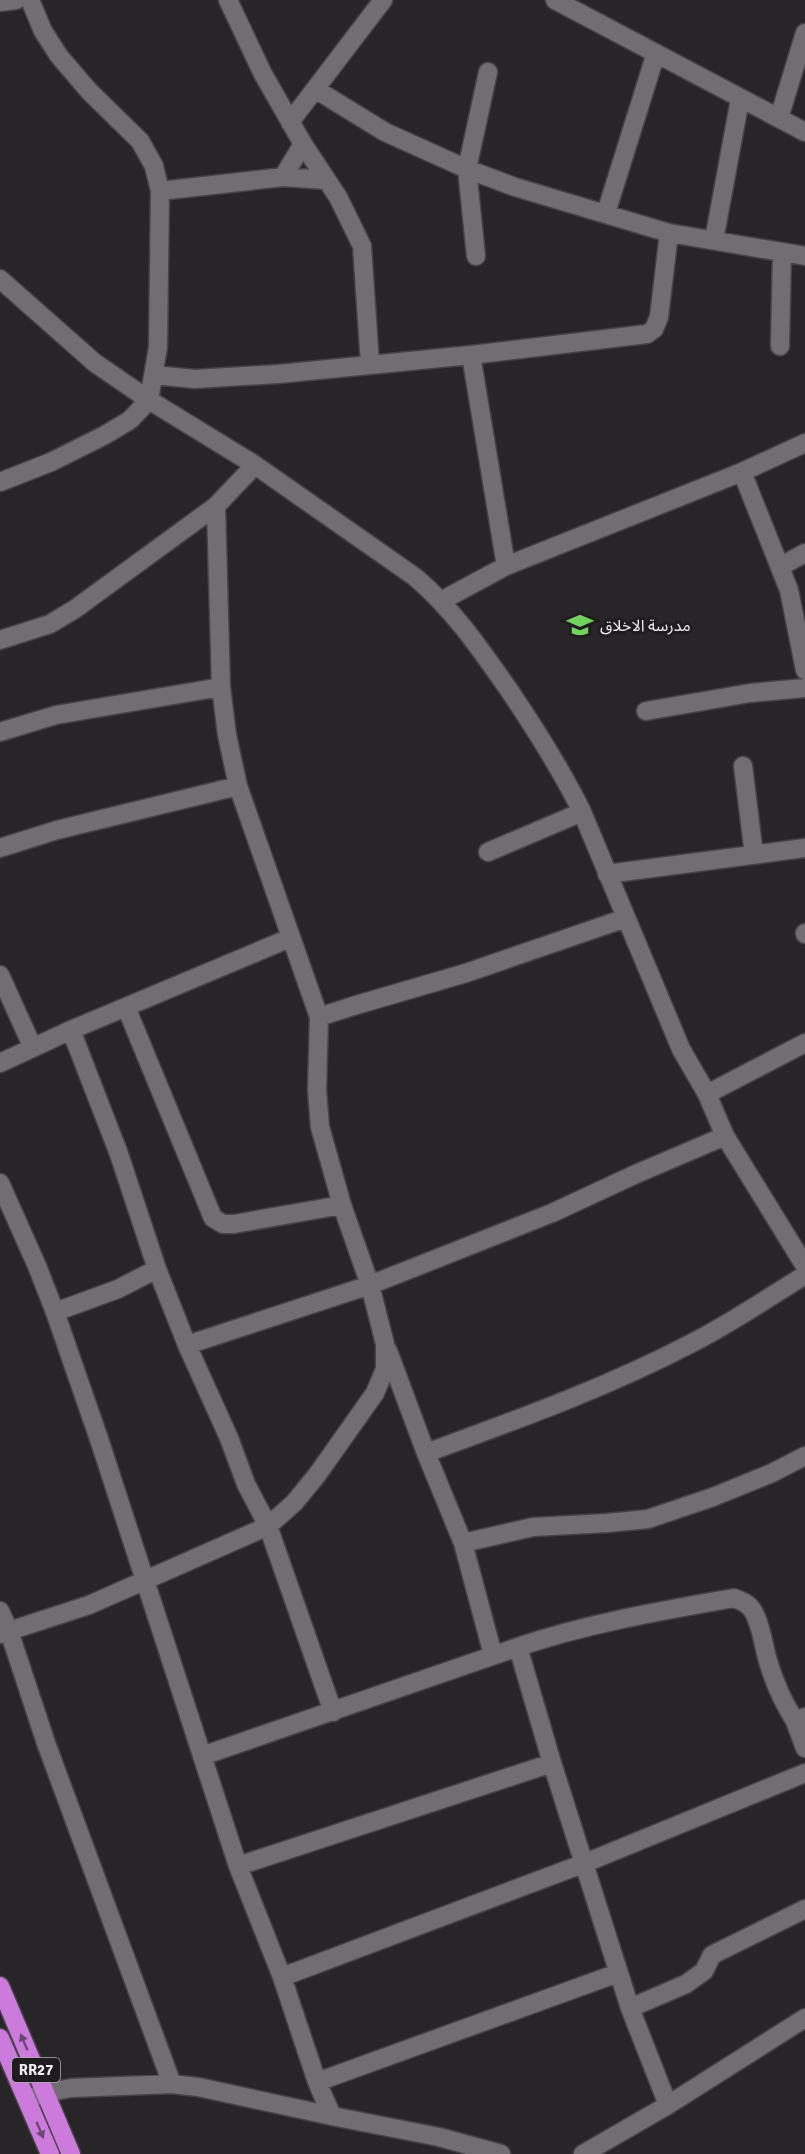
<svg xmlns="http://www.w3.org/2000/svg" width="805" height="2154" viewBox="0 0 805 2154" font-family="Signika,'Noto Sans Arabic',sans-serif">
	<rect width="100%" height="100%" fill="#282529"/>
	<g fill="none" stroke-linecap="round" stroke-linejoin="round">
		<!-- minor casing -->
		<g stroke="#464347" stroke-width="21">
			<path id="minor" d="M228,0l35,74 40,70 35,53 24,49 8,118
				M555,0l250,132
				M0,2l16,-2
				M315,89l70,43 82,37 48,18 154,46 136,23
				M779,118l26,-85
				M290,122l93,-122
				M283,177l20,-33
				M160,191l123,-14 43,3
				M606,213l50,-160
				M714,240l26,-141
				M476,256l-9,-87 21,-97
				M0,279l95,84 54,37 106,65 160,112c38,32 66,73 94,113 27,40 52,79 73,122l99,237 26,45 18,42 80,130
				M780,346l2,-94
				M471,355l35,211
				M154,375l41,4 83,-5 193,-19 176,-21 7,-5 5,-12 10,-84
				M742,472l47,118 16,80
				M0,482l51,-20 54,-27 25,-15 19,-20 9,-53 2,-156 -6,-25 -14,-25 -51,-50 -30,-35 -16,-25 -13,-31
				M781,566l24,-13
				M441,601l65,-35 236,-94 63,-29
				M0,640l50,-16 25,-15 141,-103 39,-41
				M646,711l104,-18 55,-5
				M0,732l56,-17 165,-28
				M743,766l11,89
				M0,848l57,-18 181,-44
				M488,852l94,-40
				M607,874l198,-26
				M805,933v1
				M0,975l33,73
				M126,1007l87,211 10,6h11l108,-19
				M319,1017l34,-11 113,-33 160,-55
				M71,1030l48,124 38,115 30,76 42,93 17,46 22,42 65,186
				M0,1063l71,-33 219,-92
				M707,1094l98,-51
				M0,1183l37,83 18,46 44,127 139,427 44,111 35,105 15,34
				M55,1312l63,-23 39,-20
				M187,1345l183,-60 182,-72 84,-39 89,-38
				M388,1351l38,102 37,90 30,112
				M426,1453c90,-33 180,-65 266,-110 39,-20 76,-45 113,-68
				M463,1543l70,-16 74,-4 41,-4 65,-22 59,-24 33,-17
				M0,1611l9,20 37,112 126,341
				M0,1634l89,-29 179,-79 26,-23 23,-28 58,-82 10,-24v-25l-15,-59 -28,-80 -22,-78 -3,-37 2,-73 -81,-231 -11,-51 -6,-48 -5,-181
				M518,1647c71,-24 143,-36 216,-49 8,3 15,6 19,13 9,15 10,34 15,50 6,21 15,41 27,60
				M805,1717l-10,4 10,27
				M202,1756l316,-109 34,116 78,245 38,97
				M238,1866l314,-103
				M282,1977l303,-114 220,-90
				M630,2008l56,-24 18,-13 8,-16 93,-46
				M317,2082l301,-109
				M28,2099l17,-6 26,-5 101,-4 26,3 134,29 107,21 62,17
				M583,2154l85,-49 137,-87"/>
		</g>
		<!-- highway casing -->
		<g stroke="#464347" stroke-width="21">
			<path id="highway" d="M0,1986l71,168
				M0,2038l50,116"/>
		</g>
		<!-- minor -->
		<use href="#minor" stroke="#716d72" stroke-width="18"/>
		<!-- highway -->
		<use href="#highway" stroke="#cc7bdd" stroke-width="18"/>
	</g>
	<!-- one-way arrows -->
	<defs><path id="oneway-solid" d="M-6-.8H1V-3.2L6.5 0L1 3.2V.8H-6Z" transform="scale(1.5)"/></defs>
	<g fill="#6d4674">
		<use href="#oneway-solid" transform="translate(24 2042) rotate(-113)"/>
		<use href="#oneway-solid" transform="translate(40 2130) rotate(67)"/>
	</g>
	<!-- icons -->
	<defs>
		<g id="school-bare" transform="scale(2.07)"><path d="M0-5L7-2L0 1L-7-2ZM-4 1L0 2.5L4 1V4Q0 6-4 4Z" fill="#71d25e" stroke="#1f1b1f" stroke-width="2.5" paint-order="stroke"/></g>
	</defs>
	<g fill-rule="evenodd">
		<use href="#school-bare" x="580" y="625"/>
	</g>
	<g text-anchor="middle" stroke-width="6" stroke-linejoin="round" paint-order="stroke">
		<!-- shield labels -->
		<rect fill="#1f1b1f" stroke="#b1adb1" stroke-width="1.5" x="12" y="2058" width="48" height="24" rx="4.5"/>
		<g font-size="15" font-weight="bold" fill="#efecef">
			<text x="36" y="2075">RR27</text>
		</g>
		<!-- poi labels -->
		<g font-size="16" fill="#efecef" stroke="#1f1b1f" text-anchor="start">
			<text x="600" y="631">مدرسة الاخلاق</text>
		</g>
	</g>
</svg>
